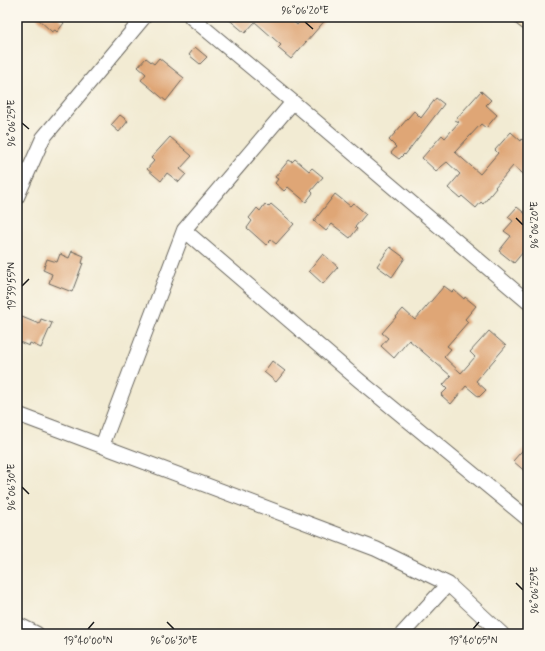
<svg xmlns="http://www.w3.org/2000/svg" width="545" height="651" viewBox="0 0 545 651" font-family="Mynerve,sans-serif">
	<rect width="100%" height="100%" fill="#fbf7ec"/>
	<filter id="ink" filterUnits="userSpaceOnUse"><feTurbulence type="fractalNoise" baseFrequency=".025" numOctaves="2"/><feDisplacementMap in="SourceGraphic" scale="8" xChannelSelector="R" yChannelSelector="G"/><feConvolveMatrix kernelMatrix="1 2 1 2 8 2 1 2 1" color-interpolation-filters="sRGB"/></filter>
	<filter id="wash" filterUnits="userSpaceOnUse"><feTurbulence type="fractalNoise" baseFrequency=".012" numOctaves="4" result="noise"/><feDisplacementMap in="SourceGraphic" scale="16" xChannelSelector="R" yChannelSelector="G"/><feGaussianBlur stdDeviation="0.9" result="paint"/><feColorMatrix in="noise" values="0 0 0 0 0 0 0 0 0 0 0 0 0 0 0 0 0 1.4 0 .05"/><feComposite in="paint" operator="in"/></filter>
	<g filter="url(#wash)">
		<rect width="100%" height="100%" fill="#f2ebd3"/>
		<g id="blocks">
			<!-- building -->
			<path fill="#dfa676" d="M36,17h22l6,6 -7,9 -2,-2 -3,2z
				M226,17h62l9,8 8,-8h23l-37,42 -13,-11 3,-3 -26,-23 -10,11z
				M195,47l12,10 -7,7 -11,-9z
				M146,58l8,6 5,-6 25,20 -18,23 -25,-21 5,-6 -8,-7z
				M481,91l10,9 -5,5 11,10 -11,13 -5,-4 -26,28 25,22 18,-21 -3,-3 16,-18 10,9 1,-2 6,5v35l-15,-13 -18,21 1,1 -13,16 -2,-2 -5,6 -14,-12 -2,2 -12,-10 12,-14 -13,-12 -11,9 -14,-13 20,-23 3,3 14,-16 -4,-2z
				M436,98l8,6 -39,51 -1,-1 -5,5 -8,-6 5,-6 -7,-7 25,-29 7,7z
				M120,115l8,6 -9,11 -8,-7z
				M170,137l22,19 -12,13 6,5 -7,8 -12,-9 -6,8 -14,-12 7,-8 -3,-3z
				M295,159l14,12 3,-3 11,9 -12,14 2,2 -7,9 -18,-15 -4,4 -9,-8 3,-4 -3,-2 14,-17 3,2z
				M335,194l15,12 3,-3 13,11 -11,13 2,2 -7,9 -18,-14 -6,7 -12,-10z
				M265,204l3,3 3,-3 23,20 -18,20 -5,-4 -5,5 -19,-17 5,-7 -3,-3 8,-10 3,3z
				M517,207l11,9v30l-14,17 -15,-12 12,-15 -7,-5 9,-10 -5,-4z
				M390,247l15,11 -13,19 -15,-11z
				M72,251l12,5 -2,7h1l-11,29 -23,-9 3,-9 -9,-4 4,-11 10,3 3,-8 9,4z
				M323,254l15,13 -15,17 -14,-13z
				M444,286l8,6 2,-2 10,9 1,-2 11,9 -11,13 3,3 -21,24 4,3 -7,8 17,16 14,-16 -5,-5 19,-21 17,15 -30,35 10,9 -7,7 -13,-11 -15,18 -10,-9 6,-6 -4,-4 8,-9 -42,-36 -15,18 -13,-12 7,-8 -6,-5 21,-24 12,11z
				M17,315l22,9 2,-5 11,4 -11,25 -11,-5 -1,3 -12,-5z
				M272,361l13,10 -9,11 -12,-10z
				M528,444v30l-15,-13z"/>
		</g>
	</g>
	<g filter="url(#ink)">
		<use href="#blocks" fill-opacity="0" stroke="#67645c" stroke-width="1"/>
		<g fill="none" stroke-linecap="round" stroke-linejoin="round">
			<!-- street casing -->
			<g stroke="#67645c" stroke-width="16">
				<path id="street" d="M191,17l102,85
					M17,197l26,-59 101,-121
					M184,230l176,151 168,138
					M17,414l359,135 72,35 54,50
					M102,446l82,-216 109,-128 235,200
					M17,624l20,10
					M402,634l46,-50"/>
			</g>
			<!-- secondary casing -->
			<g stroke="#67645c" stroke-width="22">
				<path id="secondary" d="M524,17l4,3"/>
			</g>
			<!-- street -->
			<use href="#street" stroke="#fff" stroke-width="14"/>
			<!-- secondary -->
			<use href="#secondary" stroke="#f9e7c3" stroke-width="20"/>
		</g>
	</g>
	<!-- ticks -->
	<path fill="none" stroke="#1c1c1c" stroke-width="1.5" d="M305,22l8,7M22,123l7,6M516,218l7,7M22,286l7,-7M22,487l7,7M516,583l7,7M167,622l7,7M88,629l6,-7M473,629l6,-7"/>
	<!-- margin -->
	<rect width="545" height="651" fill="none" stroke="#fbf7ec" stroke-width="44"/>
	<rect x="22" y="22" width="501" height="607" fill="none" stroke="#1c1c1c" stroke-width="1.5"/>
	<g font-size="10" text-anchor="middle" fill="#1c1c1c">
		<text x="305" y="14">96°06'20"E</text>
		<text transform="translate(11 123) rotate(-90)" y="4">96°06'25"E</text>
		<text transform="translate(534 225) rotate(-90)" y="4">96°06'20"E</text>
		<text transform="translate(11 286) rotate(-90)" y="4">19°39'55"N</text>
		<text transform="translate(11 487) rotate(-90)" y="4">96°06'30"E</text>
		<text transform="translate(534 590) rotate(-90)" y="4">96°06'25"E</text>
		<text x="88" y="644">19°40'00"N</text>
		<text x="174" y="644">96°06'30"E</text>
		<text x="473" y="644">19°40'05"N</text>
	</g>
</svg>
